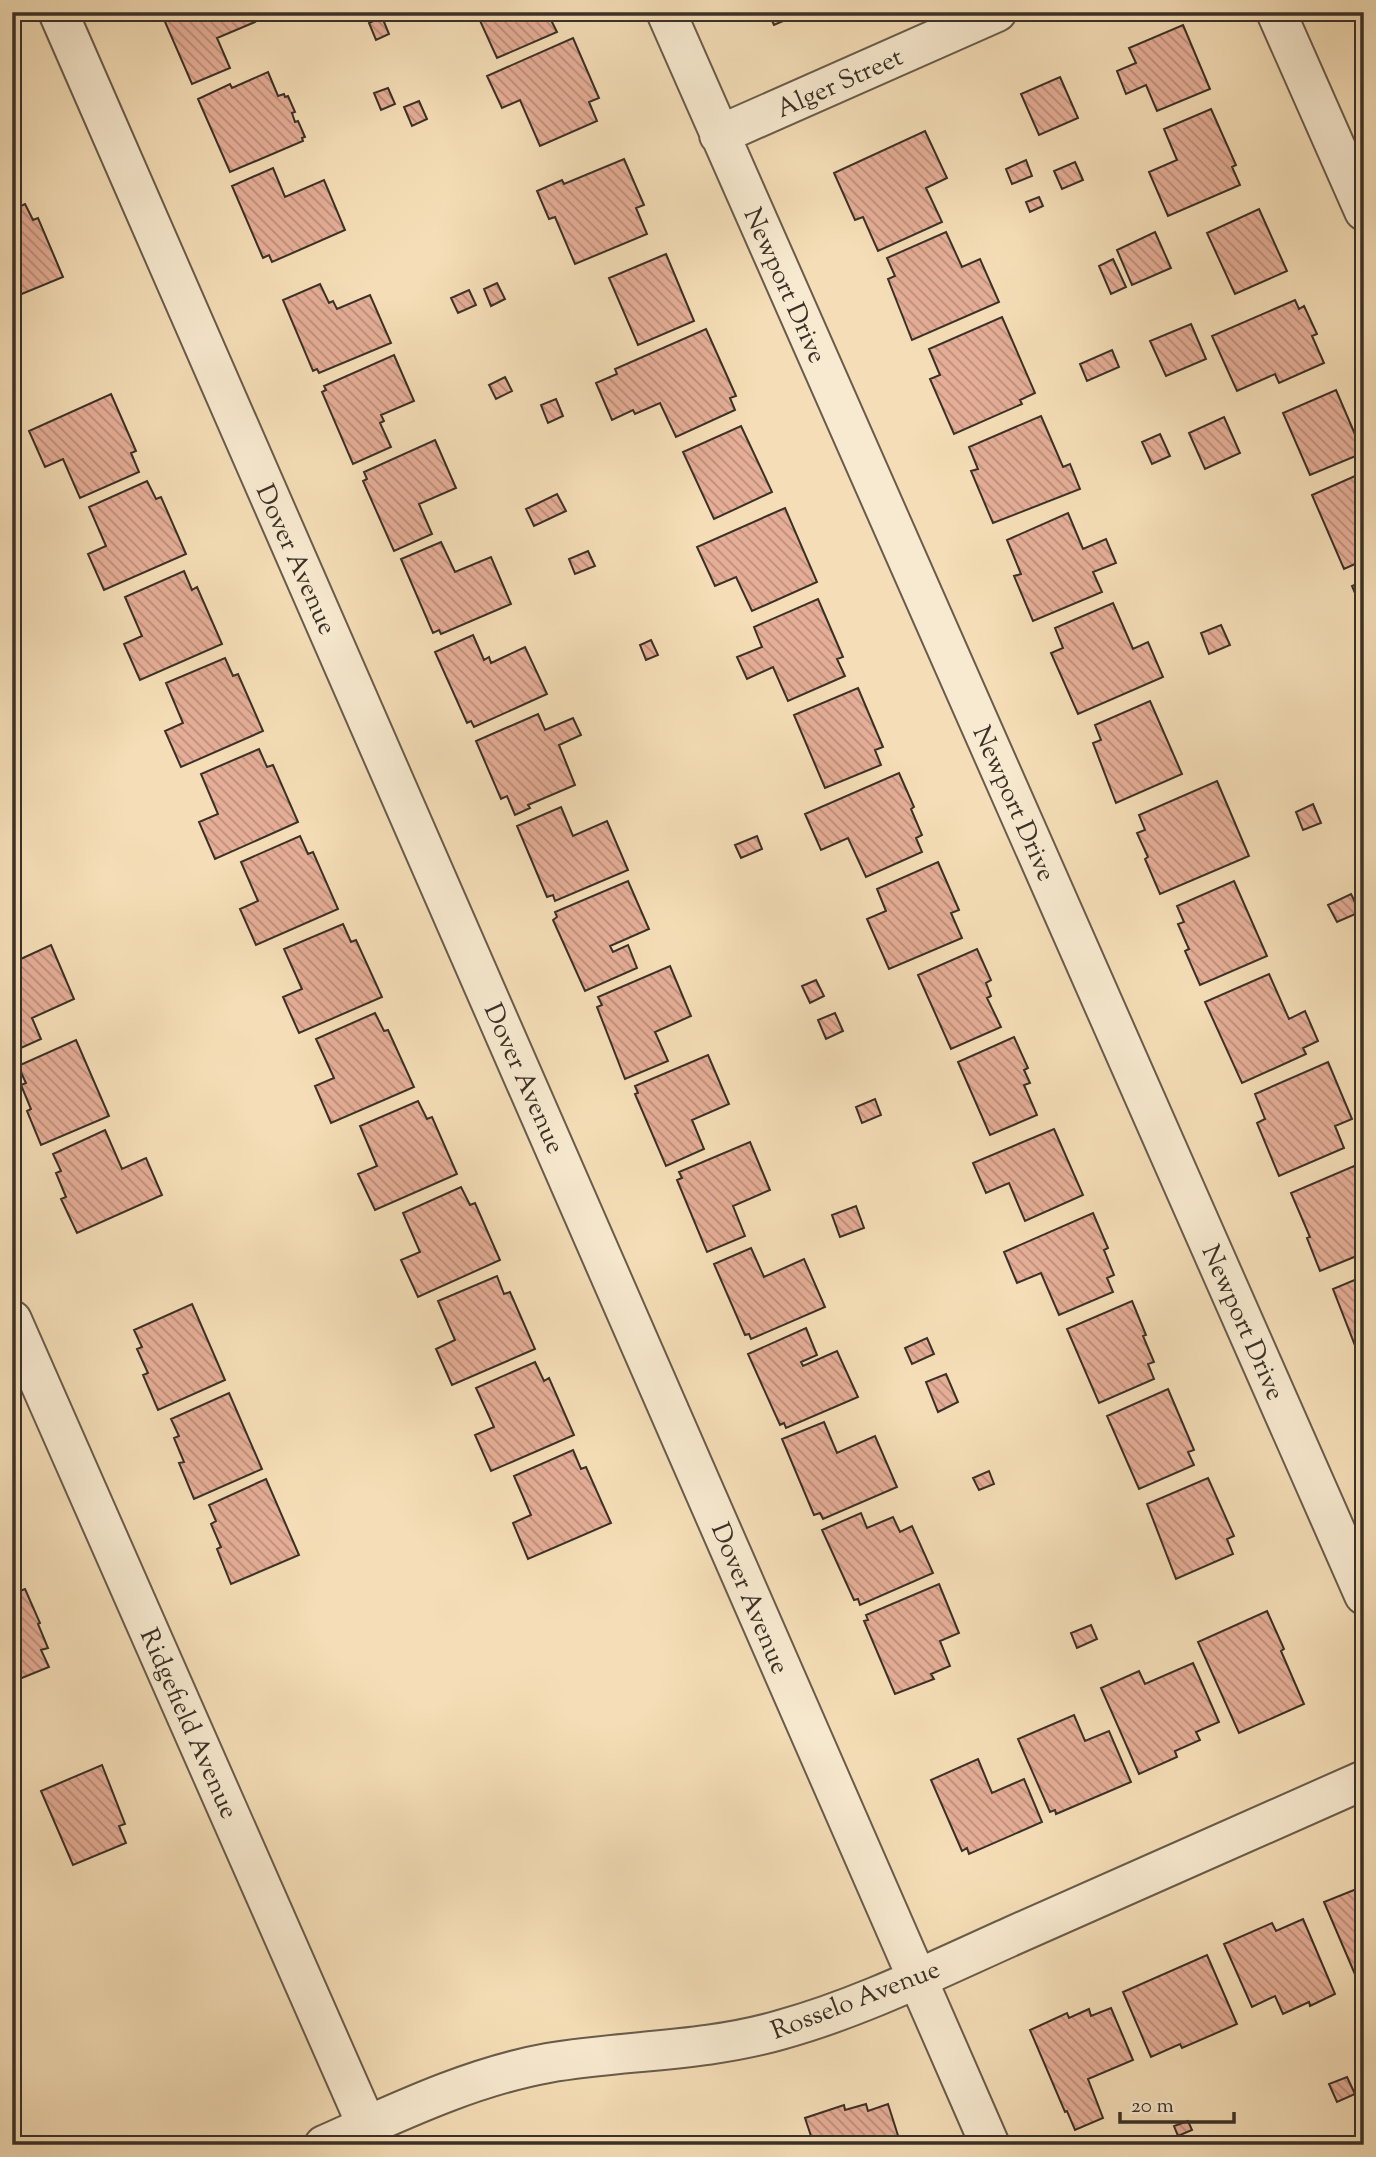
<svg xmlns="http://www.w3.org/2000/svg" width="1376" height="2157" viewBox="0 0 1376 2157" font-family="'Sorts Mill Goudy',serif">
	<defs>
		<pattern id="building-back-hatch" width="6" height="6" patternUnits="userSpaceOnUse" patternTransform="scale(1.75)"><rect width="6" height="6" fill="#e6ae97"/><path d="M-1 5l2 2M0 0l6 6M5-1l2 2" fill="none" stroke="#bb8e7b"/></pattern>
	</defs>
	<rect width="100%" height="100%" fill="#f5deb7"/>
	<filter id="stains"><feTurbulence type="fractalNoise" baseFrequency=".00286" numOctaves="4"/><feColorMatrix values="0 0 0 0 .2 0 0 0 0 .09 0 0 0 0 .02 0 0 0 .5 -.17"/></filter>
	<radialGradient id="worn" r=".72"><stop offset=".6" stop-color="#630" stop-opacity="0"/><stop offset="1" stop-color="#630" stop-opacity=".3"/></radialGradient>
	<!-- building -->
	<path fill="url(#building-back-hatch)" stroke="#3a3127" stroke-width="2" d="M250,12l5,10 -38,16 13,30 -38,16 -30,-69 5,-3z
		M459,12h93l-4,2 9,18 -60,26 -20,-44 -14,6z
		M768,12h36l-30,13z
		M382,17l7,17 -13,6 -7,-17z
		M1183,25l27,64 -53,22 -11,-26 -20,9 -9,-23 19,-8 -7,-15z
		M573,38l26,60 -10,4 8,19 -57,25 -20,-46 -18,8 -15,-32z
		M268,72l10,24 6,-2 1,3 3,-1 7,16 -3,1 3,9 3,-1 7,16 -3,1 1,3 -73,31 -32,-73 32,-15 2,4z
		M1060,77l18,41 -39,17 -18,-41z
		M388,88l7,16 -14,6 -7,-17z
		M419,101l8,18 -15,7 -8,-19z
		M1211,109l25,56 -4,2 8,18 -72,31 -19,-44 28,-12 -13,-31z
		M925,131l22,47 -21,10 16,34 -64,29 -15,-34 -8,3 -21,-47z
		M624,159l20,46 -8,3 11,26 -72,30 -20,-47 -6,2 -12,-28 25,-11 2,4z
		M1026,160l6,16 -20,8 -6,-15z
		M1075,162l8,18 -21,9 -8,-18z
		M273,168l12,29 39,-17 21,50 -73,32 -3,-7 -6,3 -31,-72z
		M1039,197l4,9 -13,6 -4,-10z
		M25,204l8,16 5,-2 25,59 -51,21v-88z
		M1259,209l28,62 -52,23 -28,-61z
		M946,232l16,35 18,-8 19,43 -87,38 -24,-61 7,-3 -8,-18z
		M1155,232l16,36 -39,17 -15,-35z
		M666,254l28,67 -56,24 -29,-67z
		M1113,259l13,28 -15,7 -12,-28z
		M497,283l8,16 -14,7 -7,-17z
		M320,284l9,19 4,-2 4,8 33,-14 21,48 -72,30 -2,-4 -4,2 -30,-71z
		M469,290l7,15 -18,8 -7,-15z
		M1295,300l4,9 5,-3 13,28 -5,2 12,27 -45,20 -4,-9 -38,17 -25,-55z
		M1002,317l33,76 -15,7 2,4 -68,30 -24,-55 10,-4 -11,-26z
		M1191,324l15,35 -40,17 -16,-35z
		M706,329l30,67 -6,2 5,12 -59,27 -16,-34 -25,11 -2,-4 -21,10 -16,-37 21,-9 -2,-5z
		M1112,350l7,17 -32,14 -7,-17z
		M394,355l20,46 -33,14 3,6 -4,2 11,24 -38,17 -31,-72 4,-2 -2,-4z
		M505,377l7,14 -16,8 -7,-14z
		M1336,390l27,63 -53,22 -27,-62z
		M111,394l25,57 -5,2 8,19 -59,26 -17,-39 -18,8 -16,-36z
		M556,399l7,17 -15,7 -7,-18z
		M1041,416l22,51 7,-3 10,25 -87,34 -22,-52 7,-2 -9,-22z
		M1224,417l16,36 -35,16 -16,-36z
		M741,426l31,66 -58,27 -31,-67z
		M1160,434l10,22 -18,8 -10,-22z
		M435,440l21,48 -37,16 13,30 -38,17 -31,-70 4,-2 -3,-7z
		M1364,472v88l-20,9 -32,-74z
		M147,481l9,18 5,-2 25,57 -82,36 -16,-36 18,-8 -17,-39z
		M557,494l9,17 -32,15 -8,-17z
		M785,508l32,74 -65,29 -16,-34 -21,9 -18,-39z
		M1068,513l15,36 23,-10 10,24 -23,9 9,20 -69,29 -19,-45 7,-2 -14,-34z
		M441,542l14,30 36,-15 20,47 -70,30 -2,-4 -6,3 -32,-74z
		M588,551l7,15 -20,8 -6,-15z
		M184,571l8,19 5,-3 25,57 -82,36 -16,-36 18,-8 -17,-39z
		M1364,581v33l-12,-28z
		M818,599l25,58 -6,2 8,17 -57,25 -15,-34 -26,12 -10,-22 25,-10 -8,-20z
		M1113,603l20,46 15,-7 15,35 -85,37 -27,-61 12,-5 -8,-20z
		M1221,625l9,20 -21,9 -8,-21z
		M473,635l11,25 5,-3 2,6 34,-16 22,47 -73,33 -3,-6 -4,2 -32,-71z
		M651,640l7,15 -12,5 -6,-15z
		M225,658l8,18 5,-2 25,57 -82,36 -16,-36 18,-8 -17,-40z
		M858,688l25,59 -8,3 6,15 -56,23 -31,-73z
		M1150,701l32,73 -66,29 -23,-60 8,-3 -6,-15z
		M538,714l7,16 28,-12 8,17 -22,10 16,40 -47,20 2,3 -15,7 -8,-19 -6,3 -25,-58z
		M259,749l8,18 6,-2 25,57 -83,37 -16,-37 19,-8 -17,-40z
		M899,773l15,34 -3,2 11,26 -6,3 6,14 -56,25 -18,-39 -27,12 -16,-36z
		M1217,781l32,75 -89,38 -15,-35 3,-2 -11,-24 8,-3 -6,-15z
		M1313,804l8,19 -18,7 -7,-18z
		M561,807l12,29 34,-15 21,49 -73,31 -2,-6 -6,2 -30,-71z
		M300,836l8,18 5,-2 25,57 -82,36 -16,-36 18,-8 -17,-39z
		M757,836l5,13 -21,9 -6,-13z
		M938,862l21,48 -8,3 11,25 -73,31 -22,-50 19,-8 -9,-22z
		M628,881l21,48 -39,17 3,6 15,-7 9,23 -52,23 -32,-71 4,-3 -2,-5z
		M1234,881l33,75 -67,29 -15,-34 4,-2 -11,-25 6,-2 -7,-16z
		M1351,894l9,18 -23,10 -9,-17z
		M343,924l8,18 5,-2 26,57 -83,36 -16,-36 19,-8 -18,-40z
		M51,945l23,54 -42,19 9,21 -29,13v-89z
		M977,949l14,31 -5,3 5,13 -4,2 14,29 -50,22 -33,-74z
		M670,966l21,50 -36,16 13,29 -43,18 -28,-72 5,-2 -4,-8z
		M1269,974l20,45 16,-8 13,30 -15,7 3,6 -64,29 -37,-81z
		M816,980l8,16 -14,7 -8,-17z
		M375,1013l9,18 4,-1 26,57 -83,36 -16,-37 19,-8 -18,-39z
		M835,1013l8,18 -17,8 -8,-19z
		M1014,1037l14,31 -4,2 6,13 -6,2 13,30 -47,20 -32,-73z
		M76,1040l33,76 -68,29 -14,-34 4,-2 -10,-24 5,-2 -8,-17z
		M708,1055l21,49 -37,16 12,29 -38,17 -31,-72 3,-1 -3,-7z
		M1328,1062l24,57 -17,7 9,22 -65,28 -22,-53 8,-4 -10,-25z
		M875,1099l6,16 -19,8 -6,-16z
		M418,1101l9,18 5,-2 25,57 -82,36 -17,-36 19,-8 -17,-40z
		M1054,1129l29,66 -58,26 -16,-38 -23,10 -13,-30z
		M105,1130l17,39 24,-11 16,37 -85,38 -16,-34 5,-2 -10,-24 5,-2 -8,-17z
		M750,1142l20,48 -37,16 12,30 -38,16 -30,-72 5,-2 -3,-6z
		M1354,1166l8,20 2,-1v68l-44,18 -13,-33 3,-1 -19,-44z
		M461,1187l9,18 5,-2 25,57 -82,37 -17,-37 19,-8 -17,-39z
		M856,1206l8,22 -24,9 -8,-22z
		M1093,1213l15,35 -4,2 10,25 -7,3 6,14 -54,23 -18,-42 -24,10 -13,-31z
		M751,1248l13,29 40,-18 21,48 -74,32 -2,-5 -4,1 -31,-71z
		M497,1276l7,18 6,-2 25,57 -83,36 -16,-36 19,-9 -17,-39z
		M1364,1276v90h-1l-30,-77z
		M1132,1301l14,34 -3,1 11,26 -6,2 6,15 -55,24 -32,-74z
		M192,1304l33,76 -67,30 -15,-35 5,-2 -11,-24 5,-2 -8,-17z
		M806,1328l11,27 -16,7 2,4 34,-15 21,46 -72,31 -2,-5 -4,2 -32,-71z
		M927,1338l7,16 -22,10 -7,-16z
		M535,1362l9,19 5,-3 25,57 -83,36 -16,-36 19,-8 -18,-39z
		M946,1374l12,28 -20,10 -12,-30z
		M1168,1389l26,61 -6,2 6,13 -55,24 -32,-73z
		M229,1393l33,76 -68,30 -15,-36 5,-1 -10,-24 5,-2 -8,-17z
		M824,1422l13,31 38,-17 22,51 -74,32 -3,-6 -6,2 -32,-76z
		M573,1450l8,19 5,-2 25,56 -83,36 -15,-36 18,-8 -17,-39z
		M989,1471l5,13 -15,6 -6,-12z
		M1208,1478l26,58 -7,3 6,15 -57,25 -29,-75z
		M266,1479l33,76 -68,29 -14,-35 4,-2 -10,-23 5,-3 -7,-16z
		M861,1513l6,15 26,-11 7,15 12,-6 21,47 -73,32 -2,-6 -4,1 -32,-70z
		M939,1584l20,49 -19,8 10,25 -19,8 3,5 -39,15 -31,-73 4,-1 -2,-5z
		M25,1589l15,34 -2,1 10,24 -7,2 8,17 -37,15v-88z
		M1267,1611l17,38 -3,2 23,53 -65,29 -41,-91z
		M1091,1625l6,14 -20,9 -6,-15z
		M1193,1663l26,59 -23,10 4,8 -25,11 2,6 -38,17 -38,-86 38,-17 6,13z
		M1074,1715l11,26 24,-10 22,51 -75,32 -1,-4 -5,2 -32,-73z
		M978,1759l14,34 32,-14 18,43 -73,32 -2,-6 -5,3 -31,-71z
		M102,1765l23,59 -6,2 7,17 -53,22 -32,-74z
		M1364,1886v99l-4,1 -36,-84z
		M1303,1919l32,75 -25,12 -1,-4 -26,12 -8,-18 -23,11 -28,-63 48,-21 4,8z
		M1207,1955l30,69 -55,24 -2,-4 -29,13 -28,-65z
		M1111,2008l22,52 -45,19 15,39 -28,12 -8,-19 -2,1 -35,-82 37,-17 2,5 20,-9 2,7z
		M1347,2077l8,17 -18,8 -8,-18z
		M866,2104l2,7 20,-7 13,41h-87l-9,-27 39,-13 1,5z
		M1188,2121l4,9 -14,6 -4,-10z"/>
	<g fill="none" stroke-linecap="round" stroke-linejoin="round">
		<!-- street casing -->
		<g stroke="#695c4b" stroke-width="42">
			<path id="street" d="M58,12l932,2133
				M666,12l698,1583
				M1276,12l88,199
				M719,135l278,-123
				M12,1320l355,806
				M324,2145c72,-32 146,-68 224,-82 77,-13 156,-11 232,-33 80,-22 156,-60 232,-94 117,-52 235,-104 352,-156"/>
		</g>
		<!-- street -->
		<use href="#street" stroke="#f8ead0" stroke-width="38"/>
	</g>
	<g text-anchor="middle" stroke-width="5" stroke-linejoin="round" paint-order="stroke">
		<!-- street labels -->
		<g font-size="26" fill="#3a3127" stroke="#f8ead0">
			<text transform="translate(839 82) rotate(-24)" y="9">Alger Street</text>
			<text transform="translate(786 285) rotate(66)" y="9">Newport Drive</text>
			<text transform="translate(297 559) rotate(66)" y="9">Dover Avenue</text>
			<text transform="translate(1015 803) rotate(66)" y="9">Newport Drive</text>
			<text transform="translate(525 1078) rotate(66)" y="9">Dover Avenue</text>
			<text transform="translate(1244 1322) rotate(66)" y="9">Newport Drive</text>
			<text transform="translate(751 1598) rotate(67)" y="9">Dover Avenue</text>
			<text transform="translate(190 1723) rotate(66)" y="9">Ridgefield Avenue</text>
			<text transform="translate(855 1999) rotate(-21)" y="9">Rosselo Avenue</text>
		</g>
	</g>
	<!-- margin -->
	<rect width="1376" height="2157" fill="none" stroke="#f5deb7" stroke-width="42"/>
	<rect x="14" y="14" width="1348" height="2129" fill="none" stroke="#3a3127" stroke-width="3.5"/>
	<rect x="21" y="21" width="1334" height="2115" fill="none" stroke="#3a3127" stroke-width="2"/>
	<!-- scale -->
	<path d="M1120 2112v10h114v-10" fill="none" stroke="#3a3127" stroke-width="3.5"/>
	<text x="1131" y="2112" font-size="21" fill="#3a3127" stroke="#f8ead0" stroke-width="5" paint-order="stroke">20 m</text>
	<rect width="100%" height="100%" filter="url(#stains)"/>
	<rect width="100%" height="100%" fill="url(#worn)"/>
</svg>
